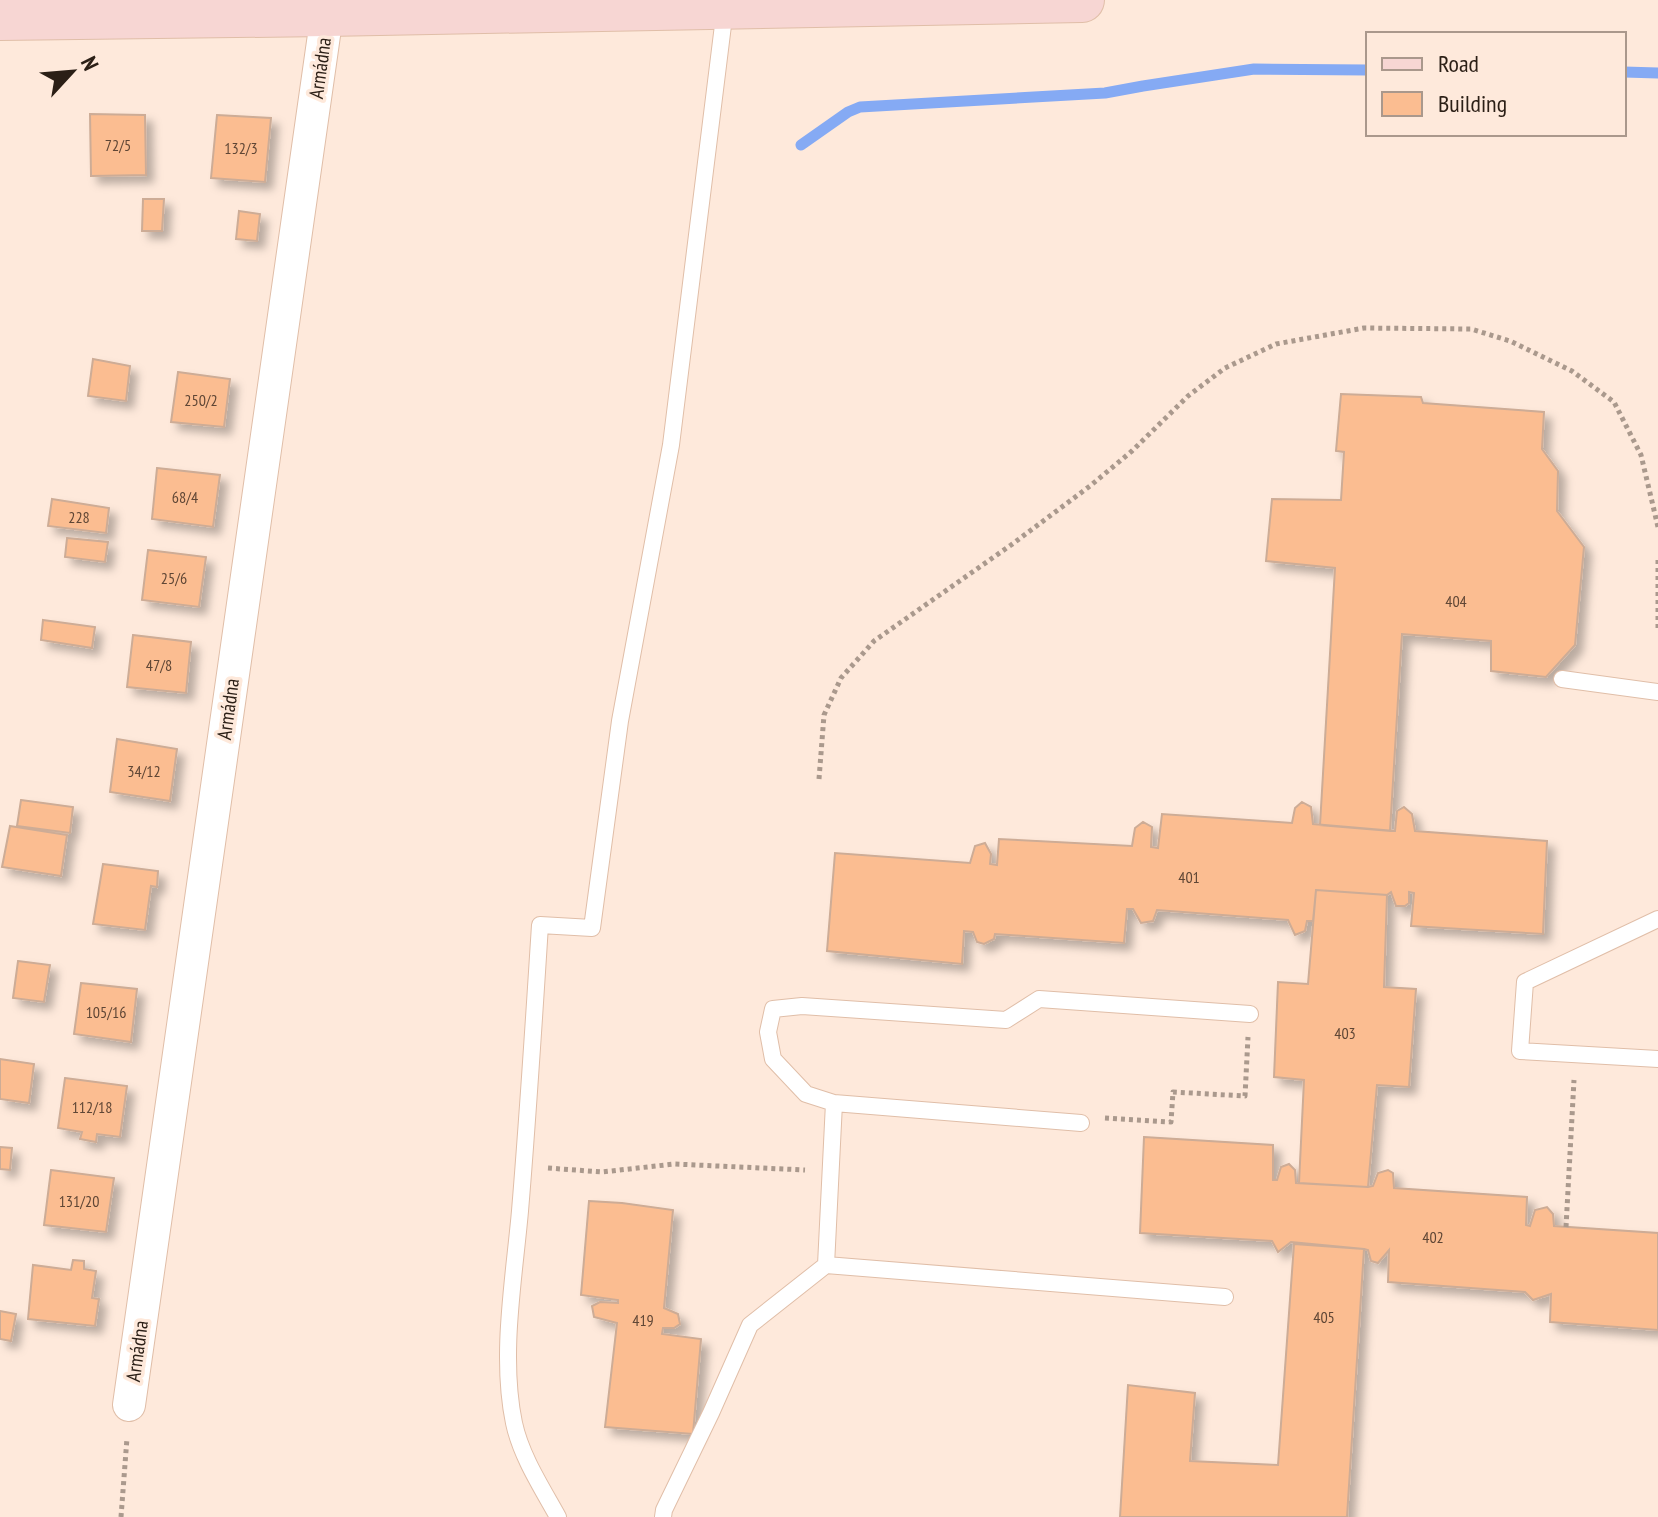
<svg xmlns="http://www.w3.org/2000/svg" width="1658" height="1517" viewBox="0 0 1658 1517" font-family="'PT Sans Narrow',sans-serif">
	<defs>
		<filter id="shadow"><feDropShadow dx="7" dy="7" stdDeviation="4" flood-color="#0004"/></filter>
	</defs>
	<rect width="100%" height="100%" fill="#fee9db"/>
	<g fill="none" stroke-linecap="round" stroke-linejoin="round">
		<!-- stream -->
		<path stroke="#85aaf4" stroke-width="11" d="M1624,72l34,1
			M801,145l47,-33 12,-5 245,-14 38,-7 111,-17 114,1"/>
	</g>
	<!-- building -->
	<path fill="#fbbd91" stroke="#cdac96" stroke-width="2" filter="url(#shadow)" d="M90,114l55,1 1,60 -55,1z
		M217,115l54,3 -6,64 -54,-4z
		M143,199h21l-2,32h-20z
		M239,211l21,3 -3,27 -21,-2z
		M93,359l37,7 -4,35 -38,-5z
		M178,372l52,7 -6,48 -53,-5z
		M1341,394l80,3 2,6 121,9 -2,37 16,22 -1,40 27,36 -9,98 -29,32 -55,-6v-30l-89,-7 -12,197 -70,-6 15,-257 -69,-7 6,-62 69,1 3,-48 -8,-1z
		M157,468l63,7 -7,52 -61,-8z
		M52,499l57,9 -3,25 -58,-7z
		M67,538l41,4 -3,20 -40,-5z
		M148,550l58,7 -7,50 -57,-7z
		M43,620l52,7 -3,21 -51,-8z
		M133,635l58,7 -5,51 -59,-6z
		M117,739l60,10 -7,52 -60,-9z
		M21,800l52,7 -3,26 -53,-7z
		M1302,802l9,5 2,17 82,7 2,-20 7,-4 8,7 3,17 132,10 -4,93 -132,-8 3,-33 -5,-1v11l-4,3h-9l-5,-14 -4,3 -71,-5 -3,31h-6l-2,10 -10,4 -7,-15 -131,-10 -4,11 -12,2 -8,-14h-6l-3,34 -129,-9 -1,5 -10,5 -7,-2 -4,-10 -9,-1 -2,33 -135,-13 8,-98 135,10 5,-17 10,-3 6,11 -1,10 7,1 2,-26 133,7 3,-18 8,-6 9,5 -1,20 7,1 4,-34 130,9 3,-15z
		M10,826l57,9 -6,41 -59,-9z
		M103,864l55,7 -1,16 -6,-1 -6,44 -52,-6z
		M1316,890l71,5 -3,92 32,2 -7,98 -32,-2 -9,102 -69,-4 5,-103 -30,-3 4,-95 30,2z
		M18,961l32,4 -6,37 -31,-4z
		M81,983l56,6 -6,53 -57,-8z
		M0,1059l34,5 -5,39 -29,-4z
		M65,1078l62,8 -7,51 -23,-3 -1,8 -16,-3 2,-7 -24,-4z
		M1144,1137l129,8v35h4l4,-13 8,-3 6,6 1,13 72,4 5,-1 5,-13 10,-3 5,3 1,15 133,9 -1,28 4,1 5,-16 12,-3 6,7 1,12 104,7v97l-108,-8 1,-28 -18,6 -8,-8 -137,-10 1,-32 -11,13 -7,-2 -3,-11 -4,-1 -73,-7 -13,10 -6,-11 -132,-8z
		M0,1147l12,1 -2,22 -10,-1z
		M51,1170l63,8 -8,54 -62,-7z
		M589,1201l33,2 51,7 -9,98 14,6 2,10 -6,4h-11l-1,6 39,5 -8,95 -88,-7 12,-104 -23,-6 -2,-11 8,-4 18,1v-3l-37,-5z
		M1294,1244l70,5 -17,268h-227l8,-132 67,8 -5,68 88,4z
		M73,1260l11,1v8l12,2 -4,27 7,1 -4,27 -67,-7 5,-54 38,5z
		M0,1311l16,3 -5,27 -11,-2z"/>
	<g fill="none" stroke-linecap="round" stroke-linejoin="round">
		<!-- lane casing -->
		<g stroke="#e0bea8" stroke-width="18">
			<path id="lane" d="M1562,679l96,13
				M1658,919l-133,63 -5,69 138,8
				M834,1103l-8,162 399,32
				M1081,1123l-247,-20 -28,-9 -33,-35 -5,-27 5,-23 29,-3 204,14 33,-21 211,15
				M558,1517c-16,-29 -37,-61 -44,-94 -14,-67 0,-144 6,-212 8,-96 14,-191 20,-286l52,3 28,-207 51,-276 54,-436
				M663,1517l1,-7 47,-97 39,-88 76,-60"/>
		</g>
		<!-- street casing -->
		<g stroke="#e0bea8" stroke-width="34">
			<path id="street" d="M129,1405l198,-1391"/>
		</g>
		<!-- secondary casing -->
		<g stroke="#e0bea8" stroke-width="46">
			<path id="secondary" d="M0,18l327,-4 755,-14"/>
		</g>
		<!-- path -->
		<path stroke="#aa998d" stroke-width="5" stroke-dasharray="4 4" stroke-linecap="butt" d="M1658,560v68
			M819,779l5,-64 17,-37 33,-37 137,-96 79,-59 42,-35 56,-55 37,-28 51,-24 88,-16 107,1 39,12 62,30 42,31 27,53 17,72
			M1105,1118l66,4 2,-30 72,4 3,-59
			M548,1168l54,4 72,-8 131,6
			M1566,1227l8,-147
			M121,1517l6,-79"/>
		<!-- lane -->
		<use href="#lane" stroke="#fff" stroke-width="16"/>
		<!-- street -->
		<use href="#street" stroke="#fff" stroke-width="32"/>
		<!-- secondary -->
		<use href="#secondary" stroke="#f7d6d3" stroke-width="44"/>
	</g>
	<g text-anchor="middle" stroke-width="7" stroke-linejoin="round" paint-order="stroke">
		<!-- number labels -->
		<g font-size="16" fill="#5f4635">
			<text x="118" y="151">72/5</text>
			<text x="241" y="154">132/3</text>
			<text x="201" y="406">250/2</text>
			<text x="185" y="503">68/4</text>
			<text x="79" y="523">228</text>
			<text x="174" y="584">25/6</text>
			<text x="1456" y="607">404</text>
			<text x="159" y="671">47/8</text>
			<text x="144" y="777">34/12</text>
			<text x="1189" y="883">401</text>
			<text x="106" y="1018">105/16</text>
			<text x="1345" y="1039">403</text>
			<text x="92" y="1113">112/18</text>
			<text x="79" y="1207">131/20</text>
			<text x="1433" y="1243">402</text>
			<text x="1324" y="1323">405</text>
			<text x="643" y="1326">419</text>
		</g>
		<!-- street labels -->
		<g font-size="20" fill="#2b1f16" stroke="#fee9db">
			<text transform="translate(320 68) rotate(-82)" y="7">Armádna</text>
			<text transform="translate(228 709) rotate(-82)" y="7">Armádna</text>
			<text transform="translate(137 1351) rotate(-82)" y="7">Armádna</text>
		</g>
	</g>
	<!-- legend -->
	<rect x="1366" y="32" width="260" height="104" fill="#fee9db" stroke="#aa988c" stroke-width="2"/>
	<rect x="1382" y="58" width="40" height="12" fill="#f7d6d3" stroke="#aa988c" stroke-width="2"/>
	<text x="1438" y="72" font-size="24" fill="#2b1f16">Road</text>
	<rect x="1382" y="92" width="40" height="24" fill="#fbbd91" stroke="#aa988c" stroke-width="2"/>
	<text x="1438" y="112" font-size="24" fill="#2b1f16">Building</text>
	<!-- north arrow -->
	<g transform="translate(72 72) rotate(64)" stroke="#fee9db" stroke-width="6" paint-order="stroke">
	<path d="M0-6L14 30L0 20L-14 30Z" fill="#2b1f16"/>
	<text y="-12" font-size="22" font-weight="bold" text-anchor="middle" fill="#2b1f16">N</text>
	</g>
</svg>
